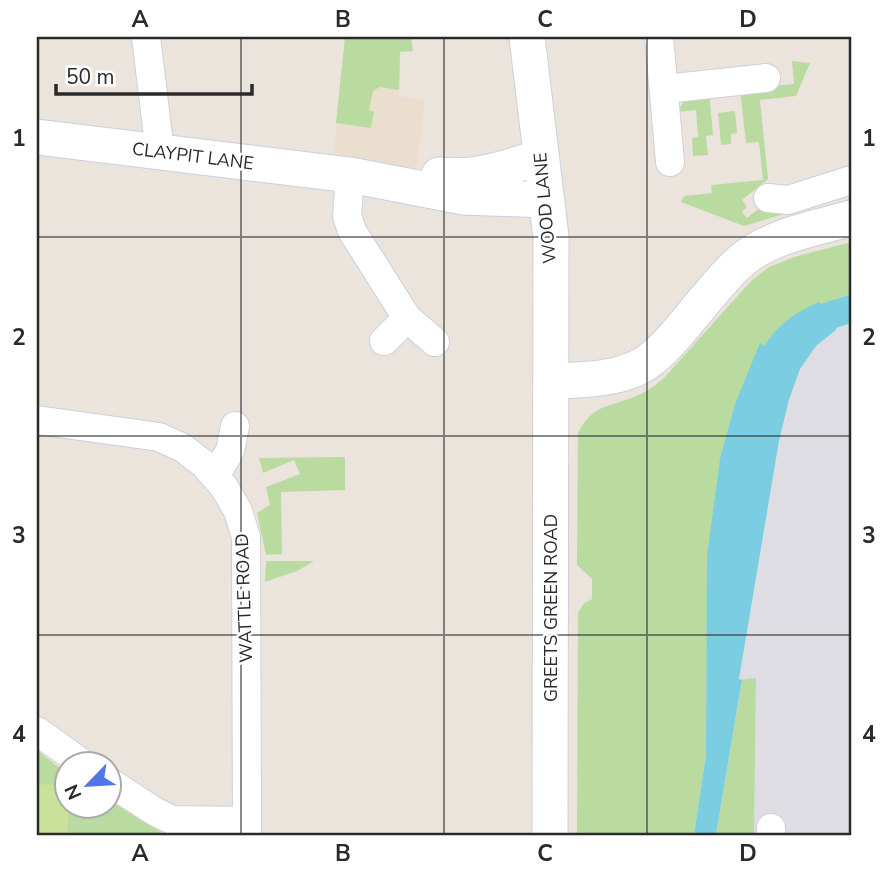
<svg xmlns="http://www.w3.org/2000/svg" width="888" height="872" viewBox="0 0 888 872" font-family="'Nunito Sans',sans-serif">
	<rect width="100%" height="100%" fill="#eae4dd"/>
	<!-- industrial -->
	<path fill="#dfdde4" d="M851,323v512h-97l2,-156 -17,1 40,-240 20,-71 17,-23 20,-15 -1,-3z"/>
	<!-- education -->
	<path fill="#eadfcf" d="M345,37h66l2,14 -13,1 1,15 -2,8 2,7 -3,14 27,5 -10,82 -83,-11z"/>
	<!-- green -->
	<path fill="#b9dba0" d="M345,37h66l2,14 -13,1 -1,38 -19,-3 -7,4 -4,19 5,2 -3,16 -35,-5z
		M792,61l18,2 -14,33 -36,4 8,79 -26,21 5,7 -5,5 5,6 15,-12 89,-12 -107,32 -63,-24 3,-6 28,-3 -1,-8 52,-5 -4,-38 -13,1 -6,-54 54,-5z
		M709,92l4,43 -7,1 2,19 -15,1 -1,-18 6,-1 -2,-27 -19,2 9,-14z
		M735,111l2,22 -6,1v10l-10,1 -3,-32z
		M851,242v52c-25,7 -73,30 -87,52l-4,-2 -53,306 -1,104 -12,81h-117l1,-222 6,-10 8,-4v-20l-15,-14 1,-132c14,-28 30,-26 56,-36 11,-4 20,-11 29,-18l88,-98 18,-14 25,-10z
		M345,457v33l-64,2 1,62 -16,1 -9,-42 13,-8 -4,-18 34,-13 -6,-14 -31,13 -4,-15z
		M266,561h48l-17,10 -32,11z
		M756,678l-2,157h-38l26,-154 -3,-1z
		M37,750l29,23v33h42l1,-6 56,35h-128z"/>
	<!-- pitch -->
	<path fill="#cae19c" d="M37,784l29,2v20h3l-2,29h-30z"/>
	<!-- water -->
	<path fill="#7bcee1" d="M851,294v29l-15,5v2l-20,16 -16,23 -11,31 -10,41 -40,238 3,1 -26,155h-22l12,-81 1,-198 13,-97 15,-55 25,-61 4,3c14,-22 32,-34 55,-44l2,2z"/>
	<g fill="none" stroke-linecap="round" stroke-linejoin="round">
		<!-- minor casing -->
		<g stroke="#ccd0da" stroke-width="30">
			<path id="minor" d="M146,37l14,115
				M659,37l11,125
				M665,89l101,-11
				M350,175l-3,41 5,15 55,87 28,24
				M768,198l20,2 63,-20
				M384,341l23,-23
				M37,420l122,17 24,11 22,17 19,22 14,24 8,26 1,298
				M215,476l15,-25 5,-25
				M37,731l46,33
				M108,781l46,30 18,9 75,1
				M771,835v-7"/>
		</g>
		<!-- tertiary casing -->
		<g stroke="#ccd0da" stroke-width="37">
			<path id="tertiary" d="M527,37l24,200 -1,598
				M37,137l313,38 114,22 83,3
				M439,175c39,4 66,-7 102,-18
				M552,381c30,-1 68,-1 94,-18 23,-16 41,-42 59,-63 13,-15 25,-31 41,-43 29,-22 71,-29 105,-39"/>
		</g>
		<!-- minor -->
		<use href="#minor" stroke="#fff" stroke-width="28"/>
		<!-- tertiary -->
		<use href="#tertiary" stroke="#fff" stroke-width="35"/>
	</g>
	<!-- grid -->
	<path fill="none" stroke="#2a2a2a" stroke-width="2" stroke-opacity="0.55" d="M241,37v798M444,37v798M647,37v798M37,237h814M37,436h814M37,635h814"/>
	<g text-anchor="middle" stroke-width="5" stroke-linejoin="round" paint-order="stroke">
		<!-- street labels -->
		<g font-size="18" fill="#2a2a2a" stroke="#fff">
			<text transform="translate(193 156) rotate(7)" y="6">CLAYPIT LANE</text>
			<text transform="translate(545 208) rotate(-95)" y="6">WOOD LANE</text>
			<text transform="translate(244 598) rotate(-92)" y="6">WATTLE ROAD</text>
			<text transform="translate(551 608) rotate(-90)" y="6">GREETS GREEN ROAD</text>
		</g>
	</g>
	<!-- border -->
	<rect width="888" height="872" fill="none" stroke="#ffffff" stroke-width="77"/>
	<!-- north arrow -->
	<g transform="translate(88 785) rotate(245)"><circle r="33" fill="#ffffff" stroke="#aaaaaa" stroke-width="2"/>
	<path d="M0-5L12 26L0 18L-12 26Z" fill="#4f77e6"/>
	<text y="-10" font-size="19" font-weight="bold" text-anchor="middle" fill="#2a2a2a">N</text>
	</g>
	<!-- scale -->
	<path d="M56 84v10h196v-10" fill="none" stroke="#2a2a2a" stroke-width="3.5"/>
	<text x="66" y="84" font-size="21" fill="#2a2a2a" stroke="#ffffff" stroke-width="5" paint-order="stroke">50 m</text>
	<rect x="38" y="38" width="812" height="796" fill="none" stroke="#2a2a2a" stroke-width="2.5"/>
	<g font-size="23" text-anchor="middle" font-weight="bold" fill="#2a2a2a">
		<text x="140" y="27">A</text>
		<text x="343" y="27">B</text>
		<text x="545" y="27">C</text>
		<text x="748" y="27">D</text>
		<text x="19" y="146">1</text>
		<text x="869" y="146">1</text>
		<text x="19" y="345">2</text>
		<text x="869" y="345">2</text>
		<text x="19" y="543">3</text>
		<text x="869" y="543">3</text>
		<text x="19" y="742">4</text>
		<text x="869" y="742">4</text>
		<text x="140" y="861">A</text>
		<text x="343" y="861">B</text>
		<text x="545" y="861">C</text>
		<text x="748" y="861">D</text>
	</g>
</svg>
